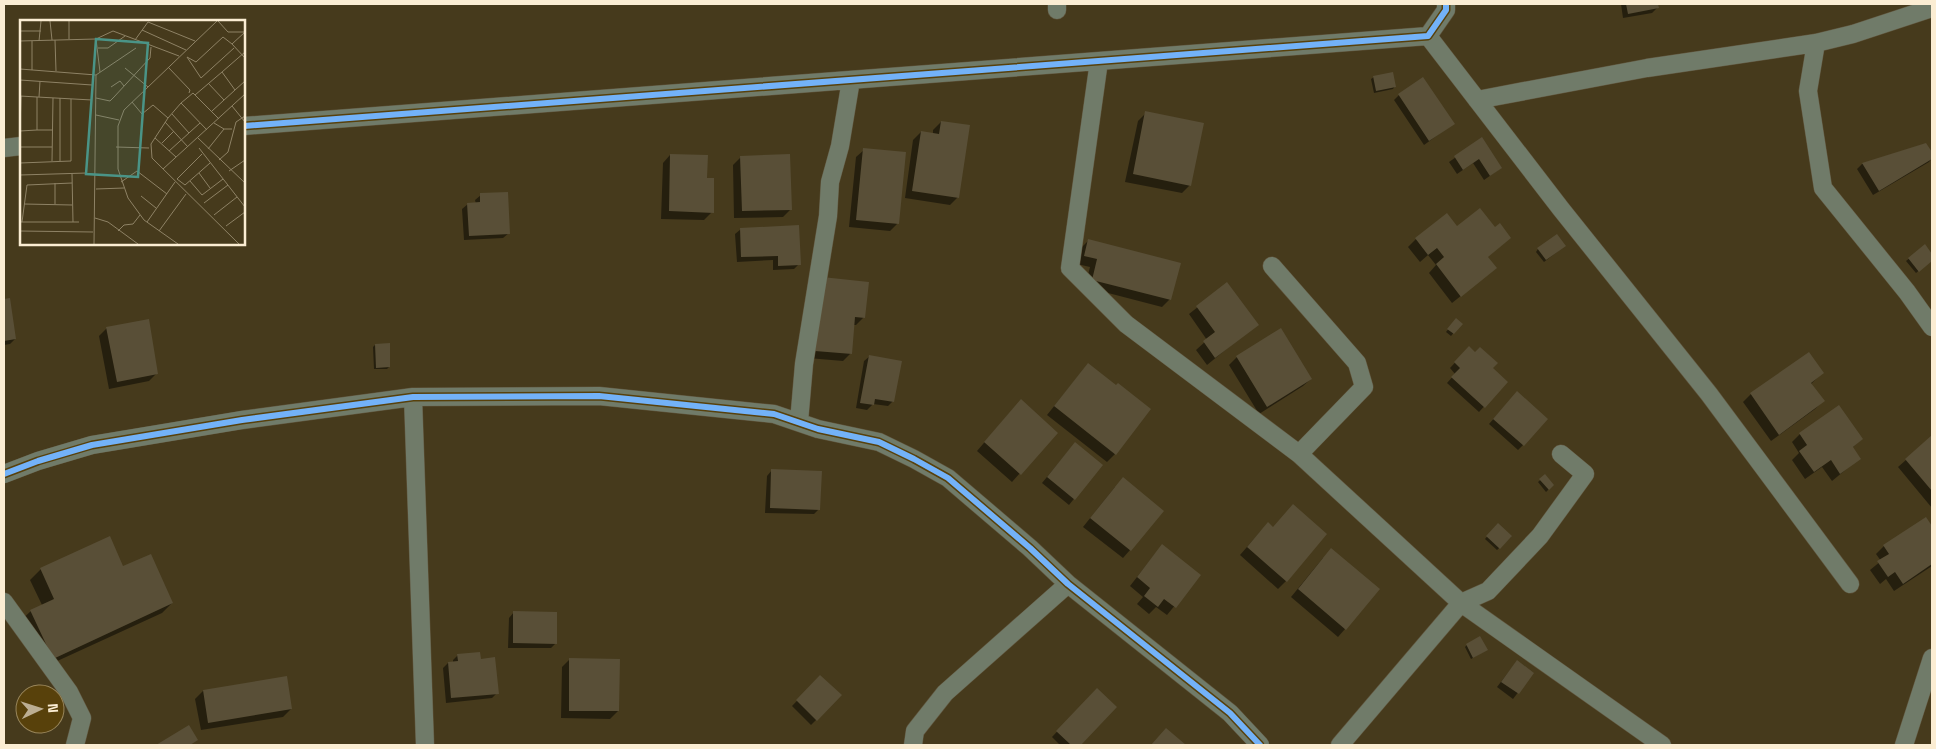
<svg xmlns="http://www.w3.org/2000/svg" width="1936" height="749" viewBox="0 0 1936 749" font-family="'Space Grotesk',sans-serif">
	<rect width="100%" height="100%" fill="#463a1c"/>
	<!-- shadow -->
	<path fill="#0007" d="M1621,4h36v4l-5,5 -29,5z
		M1374,77l21,9 -2,3 -19,4 -3,-14z
		M1399,95l54,29 -29,21 -30,-45z
		M1146,113l44,72 -8,8 -57,-11 13,-61z
		M941,122l17,75 -8,8 -45,-7 8,-58 8,-8 12,2v-4z
		M1482,139l19,29 -17,12 -11,-17 -16,11 -8,-12z
		M1925,144l7,10v4l-3,4 -56,33 -16,-26 5,-5z
		M864,150l33,74 -7,7 -41,-4 7,-70z
		M670,155l42,57 -8,8 -43,-1 2,-56z
		M741,157l50,52 -8,8 -49,1 -1,-53z
		M481,195l28,38 -6,5 -39,2 -2,-31 6,-5h8l-1,-4z
		M1456,227l54,11 -23,19 9,11 -44,35 -23,-30 7,-8 -8,-10 -8,7 -12,-15 8,-8z
		M741,229l58,35 -5,5 -21,1v-10l-36,2 -2,-28z
		M1089,240l81,59 -8,8 -77,-20 5,-20 -13,-3 4,-16z
		M1925,246l7,10v4l-16,13 -10,-12z
		M1562,248l-18,14 -8,-10 2,-3z
		M1227,284l30,40 -50,41 -11,-15 11,-10 -18,-26z
		M815,286l49,31 -8,8h-3l-2,28 -8,8 -35,-3z
		M9,300l6,39 -5,5 -6,1v-44z
		M1454,322l7,2 -10,12 -5,-4z
		M107,328l50,45 -8,8 -40,8 -10,-53z
		M375,345l14,22 -2,2h-13l-1,-22z
		M1464,353l27,15 15,14 -27,30 -32,-29 8,-9 -5,-6z
		M870,356l23,45 -5,5 -15,-2 -6,6 -11,-2 8,-47z
		M1237,357l74,22 -8,7 -44,28 -30,-49z
		M1088,364l27,90 -8,8 -60,-47z
		M1822,373l-11,11 12,17 -8,8 -44,32 -28,-39 8,-8z
		M1512,398l11,47 -5,5 -29,-26z
		M1838,407l24,32 -10,9 8,10 -28,23 -10,-14 -17,12 -13,-19 7,-7 -7,-11 8,-8z
		M1013,409l43,24 -44,49 -35,-31z
		M1932,437v71l-34,-41z
		M1070,449l31,16 -32,40 -27,-22z
		M772,470l47,39 -5,5 -49,-1 2,-37z
		M1545,476l8,9 -7,7 -8,-10z
		M1115,487l15,63 -7,8 -40,-31z
		M1926,518l6,10v38l-38,25 -8,-12 -6,5 -10,-14 11,-9 -5,-7 8,-8z
		M1498,524l13,13 -14,13 -12,-11z
		M1273,528l13,53 -8,8 -38,-34 20,-23z
		M1155,554l44,22 -32,39 -11,-8 -7,7 -12,-10 6,-7 -13,-11z
		M1323,558l22,71 -7,8 -47,-40z
		M122,568l50,35 -10,10 -120,55 -22,-47 11,-10 11,-6 -12,-25 11,-11z
		M514,612l42,31 -5,5h-43l1,-30z
		M1467,645l19,5 -15,9 -6,-12z
		M458,655l22,5 17,33 -5,5 -46,5 -3,-35 5,-5 5,-1v-2z
		M570,659l48,52 -8,8 -49,-1 1,-51z
		M1517,661l16,12 -20,26 -16,-12z
		M820,677l20,19 -29,29 -19,-19z
		M1097,689l18,19 -36,37h-19l-8,-8z
		M203,691l88,18 -8,8 -82,13 -6,-31z"/>
	<!-- building -->
	<path fill="#594f37" d="M1626,4h32l1,4 -31,6z
		M1393,72l3,15 -20,4 -3,-15z
		M1423,77l32,47 -26,17 -31,-47z
		M1145,111l59,12 -13,63 -58,-12z
		M941,121l29,4 -11,73 -47,-7 9,-60 18,3z
		M1482,137l20,31 -12,8 -11,-17 -16,11 -9,-14z
		M1926,143l6,9v7l-53,32 -17,-28z
		M863,148l43,4 -7,72 -43,-4z
		M670,154l38,1 -1,23h7v35l-45,-2z
		M790,154l2,56 -50,1 -2,-55z
		M508,192l2,42 -41,2 -2,-33 13,-1v-9z
		M1480,208l15,19 5,-4 11,15 -23,19 9,11 -36,29 -25,-33 8,-7 -7,-9 -9,7 -13,-17 32,-25 10,13z
		M799,225l2,40 -23,1v-10l-37,1 -1,-29z
		M1557,234l9,12 -20,14 -9,-12z
		M1088,239l93,24 -10,37 -79,-20 5,-21 -13,-3z
		M1925,244l7,10v7l-13,11 -11,-14z
		M822,277l47,5 -4,36 -10,-1 -3,37 -37,-3z
		M1227,282l32,43 -44,33 -12,-17 12,-9 -19,-26z
		M10,298l6,41 -12,2v-42z
		M1456,318l7,6 -9,10 -7,-5z
		M149,319l9,55 -41,8 -11,-55z
		M1281,328l31,51 -45,28 -31,-51z
		M390,343v24l-14,1 -1,-24z
		M1469,346l6,6 5,-5 18,16 -5,5 15,14 -23,26 -34,-31 9,-9 -6,-6z
		M1809,352l15,21 -13,10 14,18 -46,34 -29,-42z
		M869,355l33,6 -8,41 -19,-3 -1,6 -14,-2z
		M1088,363l28,22 2,-2 33,26 -35,46 -62,-49z
		M1517,391l31,28 -24,27 -31,-27z
		M1021,399l37,34 -37,42 -37,-33z
		M1839,405l24,34 -10,8 8,12 -21,15 -9,-14 -17,12 -15,-21 8,-6 -8,-12z
		M1932,435v56l-27,-32z
		M1075,442l28,23 -28,35 -28,-23z
		M771,469l51,2 -2,39 -50,-2z
		M1545,474l9,11 -5,5 -10,-11z
		M1123,477l41,34 -33,40 -41,-33z
		M1293,504l34,30 -40,48 -40,-35 21,-25 5,5z
		M1926,517l6,9v38l-29,20 -8,-12 -7,5 -11,-16 12,-7 -6,-9z
		M1498,523l14,13 -12,13 -14,-13z
		M110,536l13,30 28,-12 22,49 -120,56 -23,-49 24,-11 -14,-31z
		M1162,544l39,31 -25,33 -12,-9 -6,8 -14,-11 6,-8 -13,-11z
		M1331,548l49,41 -34,41 -48,-41z
		M513,611l44,1v32l-44,-1z
		M1480,636l8,14 -15,8 -7,-14z
		M480,652l1,7 14,-2 4,37 -48,4 -3,-36 10,-1 -1,-7z
		M569,658l51,1 -1,52h-50z
		M1517,660l17,13 -15,21 -18,-12z
		M820,675l22,20 -25,26 -21,-21z
		M287,676l5,33 -84,14 -5,-33z
		M1097,688l20,19 -36,38h-10l-15,-14z
		M189,725l9,15 -8,5h-34z
		M1166,728l20,17h-35z"/>
	<g fill="none" stroke-linecap="round" stroke-linejoin="round">
		<!-- minor casing -->
		<g stroke="#60553d" stroke-width="19">
			<path id="minor" d="M1057,4v6
				M1428,36l133,173 148,185 141,190
				M1816,43l-8,48 15,97 84,104 25,35
				M1099,61l-29,207 56,56 173,130 162,149 201,142
				M1477,100l170,-32 169,-25 37,-9 79,-26
				M244,126l1184,-90 18,-26v-6
				M4,148l17,-2
				M1272,266l85,97 7,24 -65,67
				M413,397l12,348
				M799,422l5,-58 24,-148 2,-34 10,-36 11,-66
				M4,474l34,-13 54,-16 150,-25 171,-23 186,-1 175,18 44,15 61,13 35,17 34,19 82,70 38,36 162,129 30,32
				M4,602l65,90 13,26 -7,27
				M913,745l2,-14 30,-38 123,-109
				M1340,745l121,-142 27,-12 52,-55 45,-62 -24,-20
				M1904,745l28,-87"/>
		</g>
		<!-- minor -->
		<use href="#minor" stroke="#707b69" stroke-width="18"/>
		<!-- cycleway casing -->
		<g stroke="#58410b" stroke-width="9">
			<path id="cycleway" d="M244,126l1184,-90 18,-26v-6
				M4,474l34,-13 54,-16 150,-25 171,-23 186,-1 175,18 44,15 61,13 35,17 34,19 82,70 38,36 162,129 30,32"/>
		</g>
		<!-- cycleway -->
		<use href="#cycleway" stroke="#73b2f8" stroke-width="6"/>
	</g>
	<!-- overview -->
	<g transform="translate(20 20)">
		<rect width="225" height="225" fill="#463a1c"/>
		<path fill="none" stroke="#8e8265" stroke-width="1" d="M30,1l2,19M198,1l10,11h17M122,10l44,20M0,11h21M225,12l-13,12 13,14M49,19v-18M76,19l17,-8 66,25M35,20l1,31M115,20l13,-18 47,19M0,21l76,-2 4,33M12,21v29M19,21l2,-20M78,28h10l17,-12M225,32l-23,20 13,18 10,-9M167,37l14,21 33,-30M167,37l9,5 27,-25 9,7M148,47l22,23 -1,3M105,48l23,19M0,49l76,6 -2,169M76,55l40,-27M0,60l72,5M188,63l16,17M91,67l9,-6 4,5M175,75l27,-23M0,76l17,1v33l-17,1M17,77l55,3M19,77l1,-16M76,78l14,3 4,-4 36,-39 1,-11M112,82l10,12 11,-9 15,13 13,-15 26,27M161,83l12,-10 26,26M212,86l13,16M192,91l23,-21M152,94l17,19M76,95l23,5M148,98l-17,26 1,14 87,86M145,102l23,25M194,103l10,6h8M17,110h15M0,111l1,-35M135,118l21,19M178,118l47,45M142,123l12,-12M0,127h32M96,127l33,1M179,128l46,59M188,129l16,-20M149,131l31,-28M182,134l-25,25 8,6 25,-22M199,140l9,-8 8,-30 9,-6M32,141l1,-63M40,141v-63M0,143l51,-2v-62M143,149l82,-75M209,151l16,-11M179,153l11,15M52,154l1,48M0,155l67,-2M170,161l12,14 21,-16M101,162l16,-11 30,23M35,163v21M76,169l28,-1M121,176l15,12M184,183l24,-18M4,184l48,1M194,195l23,-18M75,198l13,4 30,22M1,202h58M2,202l5,-37 45,-2M127,202l28,-40M206,206l19,-14M0,211l73,1M98,211l6,-6 9,-1 7,-9M139,211l27,-37M158,224l-34,-24 -16,-22 -10,-29v-43l6,-16 93,-89"/>
		<path fill="#4a9487" fill-opacity="0.15" stroke="#4a9487" stroke-width="2.5" d="M76,19l52,4 -10,134 -52,-3z"/>
		<rect width="225" height="225" fill="none" stroke="#fbedd3" stroke-width="2.5"/>
	</g>
	<!-- border -->
	<rect width="1936" height="749" fill="none" stroke="#fbedd3" stroke-width="10"/>
	<!-- north arrow -->
	<g transform="translate(40 709) rotate(86)"><circle r="24" fill="#58410b" stroke="#99865b"/>
	<path d="M0-4L9 19L0 12L-9 19Z" fill="#bcae93"/>
	<text y="-8" font-size="14" font-weight="bold" text-anchor="middle" fill="#fbedd3">N</text>
	</g>
</svg>
